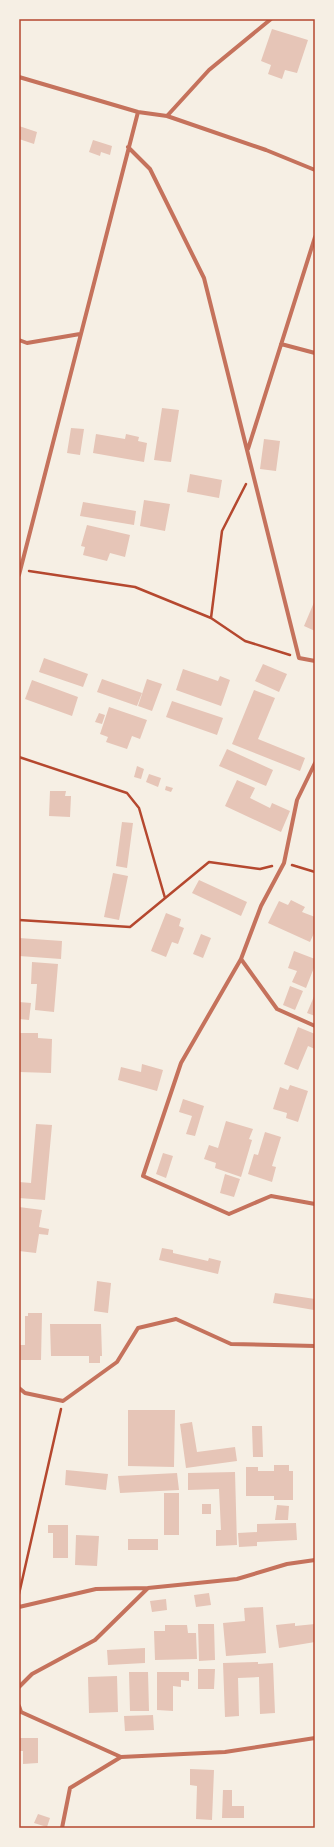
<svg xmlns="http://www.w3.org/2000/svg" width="334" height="1847" viewBox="0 0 334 1847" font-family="'Archivo Narrow',sans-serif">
	<rect width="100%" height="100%" fill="#f6efe4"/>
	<!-- building -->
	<path fill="#e6c5b7" d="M272,29l36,11 -11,33 -12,-3 -3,9 -14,-5 3,-9 -10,-4z
		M19,126l18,6 -3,12 -15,-5z
		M93,140l19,6 -2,9 -9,-3 -1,4 -11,-4z
		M162,408l17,2 -8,52 -17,-2z
		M71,428l13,1 -4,26 -13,-2z
		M96,434l29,5 1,-5 13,3 -1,4 9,2 -3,19 -51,-9z
		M264,439l16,2 -4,30 -16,-2z
		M190,474l32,6 -3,18 -32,-6z
		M144,500l26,4 -5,27 -25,-5z
		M83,502l53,9 -2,14 -54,-9z
		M87,525l43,10 -5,22 -15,-4 -3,8 -24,-6 2,-8 -4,-1z
		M315,600v31l-11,-5z
		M44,658l44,16 -5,13 -44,-15z
		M263,664l24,10 -8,18 -24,-11z
		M183,669l35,12 2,-5 10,4 -9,26 -45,-16z
		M102,679l40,14 -5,13 -40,-14z
		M147,679l15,5 -10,27 -14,-5z
		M32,680l46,17 -6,19 -47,-17z
		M254,690l21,8 -17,41 47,19 -5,13 -68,-27z
		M172,701l51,17 -6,17 -51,-18z
		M109,707l38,13 -7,19 -8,-3 -5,13 -21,-7 2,-5 -8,-3z
		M99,713l6,2 -3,9 -7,-2z
		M227,749l46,21 -7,16 -47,-20z
		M137,766l7,3 -3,10 -7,-2z
		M149,774l12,4 -3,9 -12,-5z
		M237,780l18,8 -5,10 20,10 2,-5 18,8 -9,21 -56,-26z
		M166,786l7,2 -2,4 -6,-2z
		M50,791h16l-1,5h6l-1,21 -21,-1z
		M122,822l11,1 -6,45 -11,-2z
		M113,873l15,3 -9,44 -15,-3z
		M199,880l48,22 -6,14 -49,-23z
		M291,900l14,7 -3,5 13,5v14l-5,11 -42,-19 11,-22 9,4z
		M166,913l15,6 -2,7 5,2 -6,16 -6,-2 -6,15 -15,-6z
		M201,934l10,4 -8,20 -10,-4z
		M19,938l43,3 -1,18 -42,-3z
		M294,951l21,8v6l-9,23 -14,-6 5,-11 -9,-3z
		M32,962l26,2 -4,48 -19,-2 2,-26h-6z
		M290,986l13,5 -8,19 -12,-5z
		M315,994v22l-8,-3z
		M19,1002l12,1 -2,17 -10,-1z
		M298,1027l17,7v15l-7,-3 -10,24 -14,-6z
		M19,1033h19v5l14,1 -1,34 -32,-1z
		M142,1064l21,6 -6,21 -39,-11 3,-13 20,5z
		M290,1085l18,6 -10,31 -12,-4 1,-5 -14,-4 7,-22 8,3z
		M183,1099l21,7 -9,30 -9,-2 6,-18 -13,-4z
		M226,1121l27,8 -4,10 3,1 -11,37 -26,-9 1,-5 -12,-4 5,-14 9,3z
		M36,1124l16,1 -7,75 -26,-2v-16l12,1z
		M265,1132l16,5 -9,29 4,1 -4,15 -24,-8 6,-20 4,1z
		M163,1153l10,3 -7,22 -10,-4z
		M225,1174l15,5 -6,18 -14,-4z
		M19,1207l23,3 -3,17 10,2 -1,6 -9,-1 -3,19 -17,-2z
		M162,1248l11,2v3l35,8 1,-3 12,3 -3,13 -59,-14z
		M97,1281l14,2 -3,30 -14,-2z
		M275,1293l40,6 -1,11 -41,-7z
		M28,1313h14l-1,47h-22v-15h6v-29h3z
		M50,1324h51l1,32h-2v7h-11v-7h-38z
		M128,1410h47l-1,57 -46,-1z
		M192,1422l5,30 38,-5 2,14 -51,7 -6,-44z
		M252,1426h10l1,31h-10z
		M274,1465h15v6h4v29h-19v-4h-28v-29h12v4h16z
		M66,1470l42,4 -2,16 -41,-5z
		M235,1472l2,73 -21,1v-16h5l-2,-41 -31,1v-17z
		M177,1473l2,17 -59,3 -2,-17z
		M164,1493h15v42h-15z
		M202,1504h9v10h-9z
		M277,1505l12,1 -1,14h-13z
		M296,1523l1,17 -40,2v4l-18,1 -1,-14 19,-1v-8z
		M48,1525h20v33h-15v-25h-5z
		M76,1535l23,1 -2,30 -22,-1z
		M128,1539h30v11h-30z
		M209,1593l2,12 -15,2 -2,-12z
		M166,1599l1,11 -15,2 -2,-11z
		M263,1607l3,46 -40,3 -3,-33 22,-2 -1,-13z
		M295,1623v3l20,-2v18l-36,6 -3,-23z
		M198,1624h16l1,36 -16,1z
		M165,1625h22l1,8h8l1,26 -42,1 -1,-29h11z
		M145,1648v15l-37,2 -1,-15z
		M258,1662v2l15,-1 2,50 -15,1 -1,-37 -21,1 1,38 -14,1 -2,-54z
		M198,1669h17l-1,20h-16z
		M129,1672h19l1,39h-19z
		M157,1672h32v9l-8,-1v7l-8,-1v25l-16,-1z
		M117,1676l1,36 -29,1 -1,-36z
		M153,1715l1,15 -29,1 -1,-15z
		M19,1738h19v25l-15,1v-13h-3z
		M190,1769l24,1 -2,50 -16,-1 1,-33 -7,-1z
		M223,1790h9v16h12v12h-22z
		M38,1814l12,4 -3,9 -13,-4z"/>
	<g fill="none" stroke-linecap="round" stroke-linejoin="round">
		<!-- path -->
		<path stroke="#b5482f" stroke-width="2.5" d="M246,484l-24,47 -11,87 34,23 45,14
			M29,571l106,16 76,31
			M19,757l108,36 12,15 26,90
			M292,865l23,7
			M19,920l111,7 79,-65 51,7 12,-3
			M19,1594l42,-185"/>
		<!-- minor -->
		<path stroke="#c5725c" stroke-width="4" d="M19,77l119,35 29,4 99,34 49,20
			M167,116l42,-46 62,-51
			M128,147l22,22 54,109 95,380 16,3
			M19,340l8,3 53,-9
			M281,344l34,9
			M248,449l67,-212
			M19,575l119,-463
			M315,763l-18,37 -13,63 -23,43 -20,53 36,50 38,17
			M241,959l-60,104 -38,113 86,38 42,-18 44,8
			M19,1388l6,5 38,8 54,-39 21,-34 38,-9 55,25 84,2
			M19,1607l77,-18 52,-1
			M19,1687l13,-13 63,-34 53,-52 89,-9 50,-15 28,-4
			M19,1706l2,6 100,45 104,-5 90,-14
			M62,1828l8,-40 51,-31"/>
	</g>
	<!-- border -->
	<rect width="334" height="1847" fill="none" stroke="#f6efe4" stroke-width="40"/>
	<rect x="20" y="20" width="294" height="1807" fill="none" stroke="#b5482f" stroke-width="1.5"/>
</svg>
